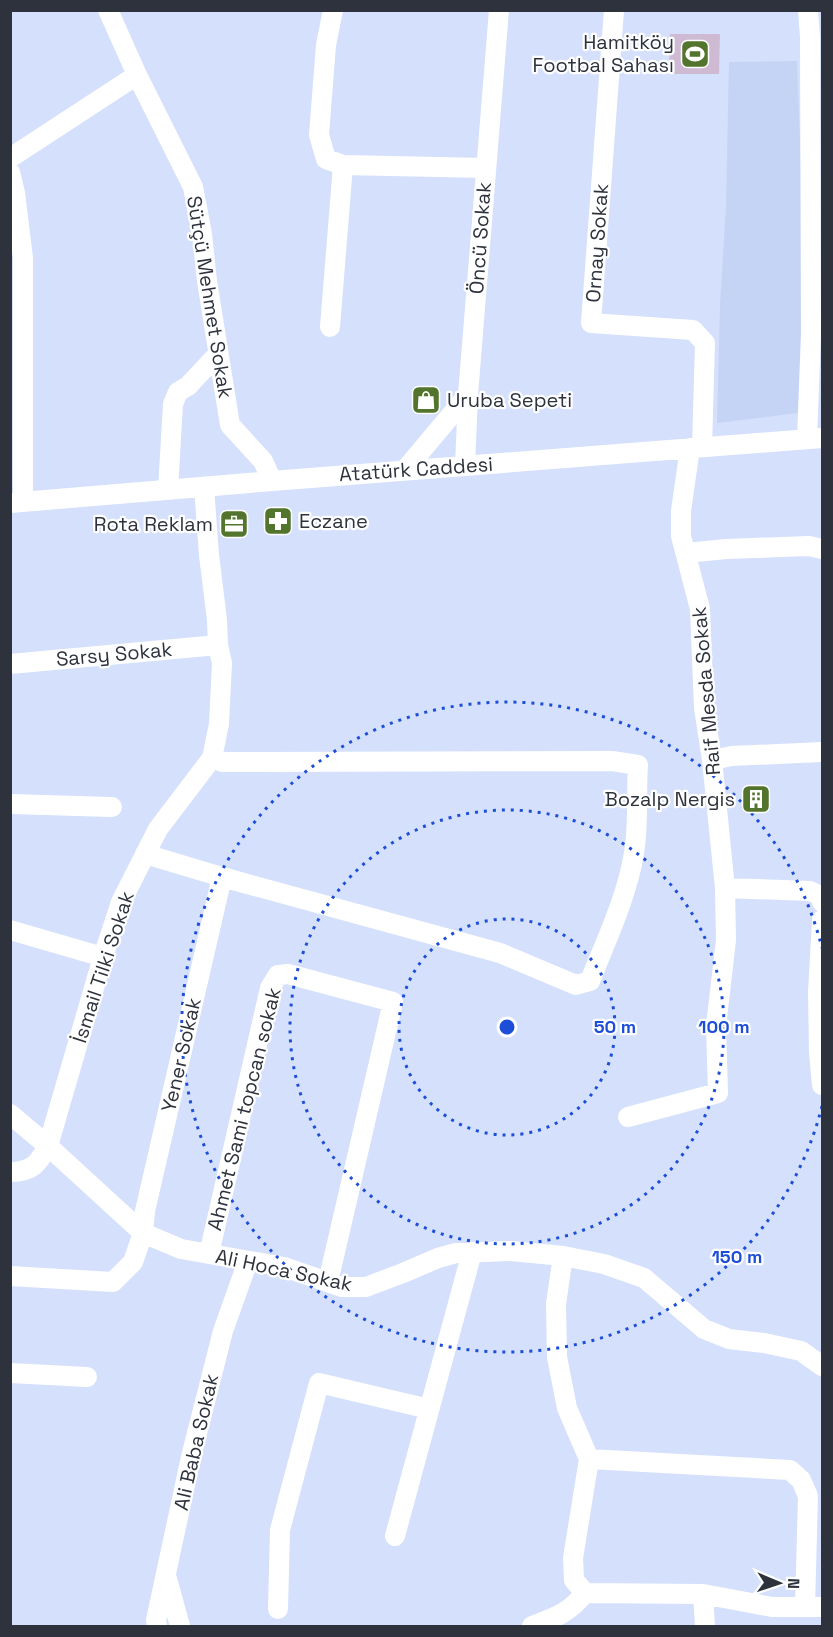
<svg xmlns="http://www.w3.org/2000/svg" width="833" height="1637" viewBox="0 0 833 1637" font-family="'Space Grotesk',sans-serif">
	<rect width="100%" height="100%" fill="#d4e0fc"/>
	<!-- built -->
	<path fill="#c5d4f5" d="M797,61l7,188 -6,164 -81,10 3,-118 6,-99 3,-144z"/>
	<!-- green -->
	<path fill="#cfbad3" d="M670,34h50l-1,40h-50z"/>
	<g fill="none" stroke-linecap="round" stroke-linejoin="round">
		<!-- minor -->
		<path stroke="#fff" stroke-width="20" d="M108,10l29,65 56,112 9,47 5,47 23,144 33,36 9,20
			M333,10l-7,35 -7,90 7,24 17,6 142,3
			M614,10l-23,313 102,7 12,13 -3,104
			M10,158l127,-83
			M10,172l5,21 8,65v244
			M330,327l13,-162
			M807,439l4,-104 -1,-298 -2,-27
			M465,466l3,-71 31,-385
			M405,470l63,-75
			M168,490l5,-86 5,-12 10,-6 30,-32
			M10,503l262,-22 550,-43
			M686,553l40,-4 83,-3 13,3
			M10,664l208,-19
			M712,760l20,-4 90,-4
			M10,804l102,3
			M145,854l77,23 278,76 76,32 14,-4c16,-41 37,-84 44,-128 5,-29 2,-59 4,-88l-26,-4 -389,1 -11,-4
			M725,888l85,3 11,5 1,6
			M822,920l-4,72 1,60 3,33
			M10,930l93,27
			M10,1114l38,32 95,87 38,16 103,18 58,20h24l37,-14 35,-15 18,-5 55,-2 52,5 41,8 40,14 60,51 25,10 35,4 37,8 21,15
			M628,1117l90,-24 -2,-67 10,-86 -1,-52 -13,-128 -8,-52 -4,-99 -19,-73v-25l9,-63
			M10,1172c22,0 28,-8 38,-26l55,-189 18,-55 37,-73 54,-71 7,-34 3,-61 -4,-18 -1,-25 -8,-65 -5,-68
			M209,1254l61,-266 8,-13 10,-1 105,28 -65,280
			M563,1256l-7,48 1,53 10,51 22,51 -16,99 1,22 11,13
			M10,1276l103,6 20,-20 10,-29 2,-22 77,-334
			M10,1373l77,4
			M589,1459l201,11 11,10 7,16 -3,111
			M395,1536l77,-284
			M167,1579l13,47
			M585,1593l118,1 69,13h50
			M703,1594l2,32
			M278,1609l2,-79 39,-147 110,26
			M157,1626l-1,-6 35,-163 32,-126 25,-70
			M532,1626c23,-9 36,-12 53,-33"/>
	</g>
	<!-- distance rings -->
	<g fill="none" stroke="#1d4ed8" stroke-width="3" stroke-dasharray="3 6">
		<circle cx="507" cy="1027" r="108"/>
		<circle cx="507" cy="1027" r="217"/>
		<path d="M822 1106A325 325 0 1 1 822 948"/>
	</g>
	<!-- icons -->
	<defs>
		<g id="stadium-square" transform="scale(1.5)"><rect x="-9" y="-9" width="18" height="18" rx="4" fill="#53742c" stroke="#fff"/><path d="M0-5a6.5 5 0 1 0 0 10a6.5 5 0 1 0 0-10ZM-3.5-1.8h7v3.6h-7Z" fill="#fff"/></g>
		<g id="shop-square" transform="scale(1.5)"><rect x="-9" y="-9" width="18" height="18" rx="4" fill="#53742c" stroke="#fff"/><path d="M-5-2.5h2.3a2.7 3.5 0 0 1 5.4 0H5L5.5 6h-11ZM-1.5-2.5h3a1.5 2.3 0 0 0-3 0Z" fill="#fff"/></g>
		<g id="pharmacy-square" transform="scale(1.5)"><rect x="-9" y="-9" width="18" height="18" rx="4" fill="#53742c" stroke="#fff"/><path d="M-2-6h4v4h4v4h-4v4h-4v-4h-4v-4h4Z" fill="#fff"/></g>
		<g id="office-square" transform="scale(1.5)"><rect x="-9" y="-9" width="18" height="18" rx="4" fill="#53742c" stroke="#fff"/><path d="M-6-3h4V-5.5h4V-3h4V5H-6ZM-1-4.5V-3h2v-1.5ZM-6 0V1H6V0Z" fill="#fff"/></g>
		<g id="building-square" transform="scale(1.5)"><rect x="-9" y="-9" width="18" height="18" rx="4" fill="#53742c" stroke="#fff"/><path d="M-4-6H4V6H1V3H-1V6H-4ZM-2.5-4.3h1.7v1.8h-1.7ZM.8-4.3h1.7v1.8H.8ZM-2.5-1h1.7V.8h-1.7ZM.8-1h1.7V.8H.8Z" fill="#fff"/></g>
	</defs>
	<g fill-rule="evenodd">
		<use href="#stadium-square" x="695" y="54"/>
		<use href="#shop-square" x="426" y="400"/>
		<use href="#pharmacy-square" x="278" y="521"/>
		<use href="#office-square" x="234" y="524"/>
		<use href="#building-square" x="756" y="799"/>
	</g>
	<g text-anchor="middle" stroke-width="4.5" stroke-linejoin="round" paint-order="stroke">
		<!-- poi labels -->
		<g font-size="20" fill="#2d323c" stroke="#fff" text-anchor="end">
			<text x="674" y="49">Hamitköy<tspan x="674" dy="23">Footbal Sahası</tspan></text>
			<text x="447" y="407" text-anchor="start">Uruba Sepeti</text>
			<text x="299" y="528" text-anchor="start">Eczane</text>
			<text x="213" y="531">Rota Reklam</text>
			<text x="735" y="806">Bozalp Nergis</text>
		</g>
		<!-- street labels -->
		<g font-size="20" fill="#2d323c" stroke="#fff">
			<text transform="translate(480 238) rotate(-86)" y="7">Öncü Sokak</text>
			<text transform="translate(597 243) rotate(-86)" y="7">Ornay Sokak</text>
			<text transform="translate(210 297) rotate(81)" y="7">Sütçü Mehmet Sokak</text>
			<text transform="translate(416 469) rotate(-4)" y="7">Atatürk Caddesi</text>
			<text transform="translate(114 654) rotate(-5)" y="7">Sarsy Sokak</text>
			<text transform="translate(706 691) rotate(-95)" y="7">Raif Mesda Sokak</text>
			<text transform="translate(103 967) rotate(-72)" y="7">İsmail Tilki Sokak</text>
			<text transform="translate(181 1055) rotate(-77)" y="7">Yener Sokak</text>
			<text transform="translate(244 1109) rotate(-76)" y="7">Ahmet Sami topcan sokak</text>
			<text transform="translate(284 1270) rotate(12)" y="7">Ali Hoca Sokak</text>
			<text transform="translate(196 1442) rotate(-77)" y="7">Ali Baba Sokak</text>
		</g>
	</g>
	<circle cx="507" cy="1027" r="9" fill="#1d4ed8" stroke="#fff" stroke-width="3"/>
	<g font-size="18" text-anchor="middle" font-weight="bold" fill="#1d4ed8" stroke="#fff" stroke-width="4.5" stroke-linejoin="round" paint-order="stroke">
		<text x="615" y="1033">50 m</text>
		<text x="724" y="1033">100 m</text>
		<text x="737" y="1263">150 m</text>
	</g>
	<!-- border -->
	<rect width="833" height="1637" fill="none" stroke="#2d323c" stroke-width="24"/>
	<!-- north arrow -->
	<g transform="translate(779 1583) rotate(92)" stroke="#ffffff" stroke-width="4.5" paint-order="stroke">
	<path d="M0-4.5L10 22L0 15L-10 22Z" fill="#2d323c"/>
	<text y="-9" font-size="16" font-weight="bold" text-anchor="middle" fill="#2d323c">N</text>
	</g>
</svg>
